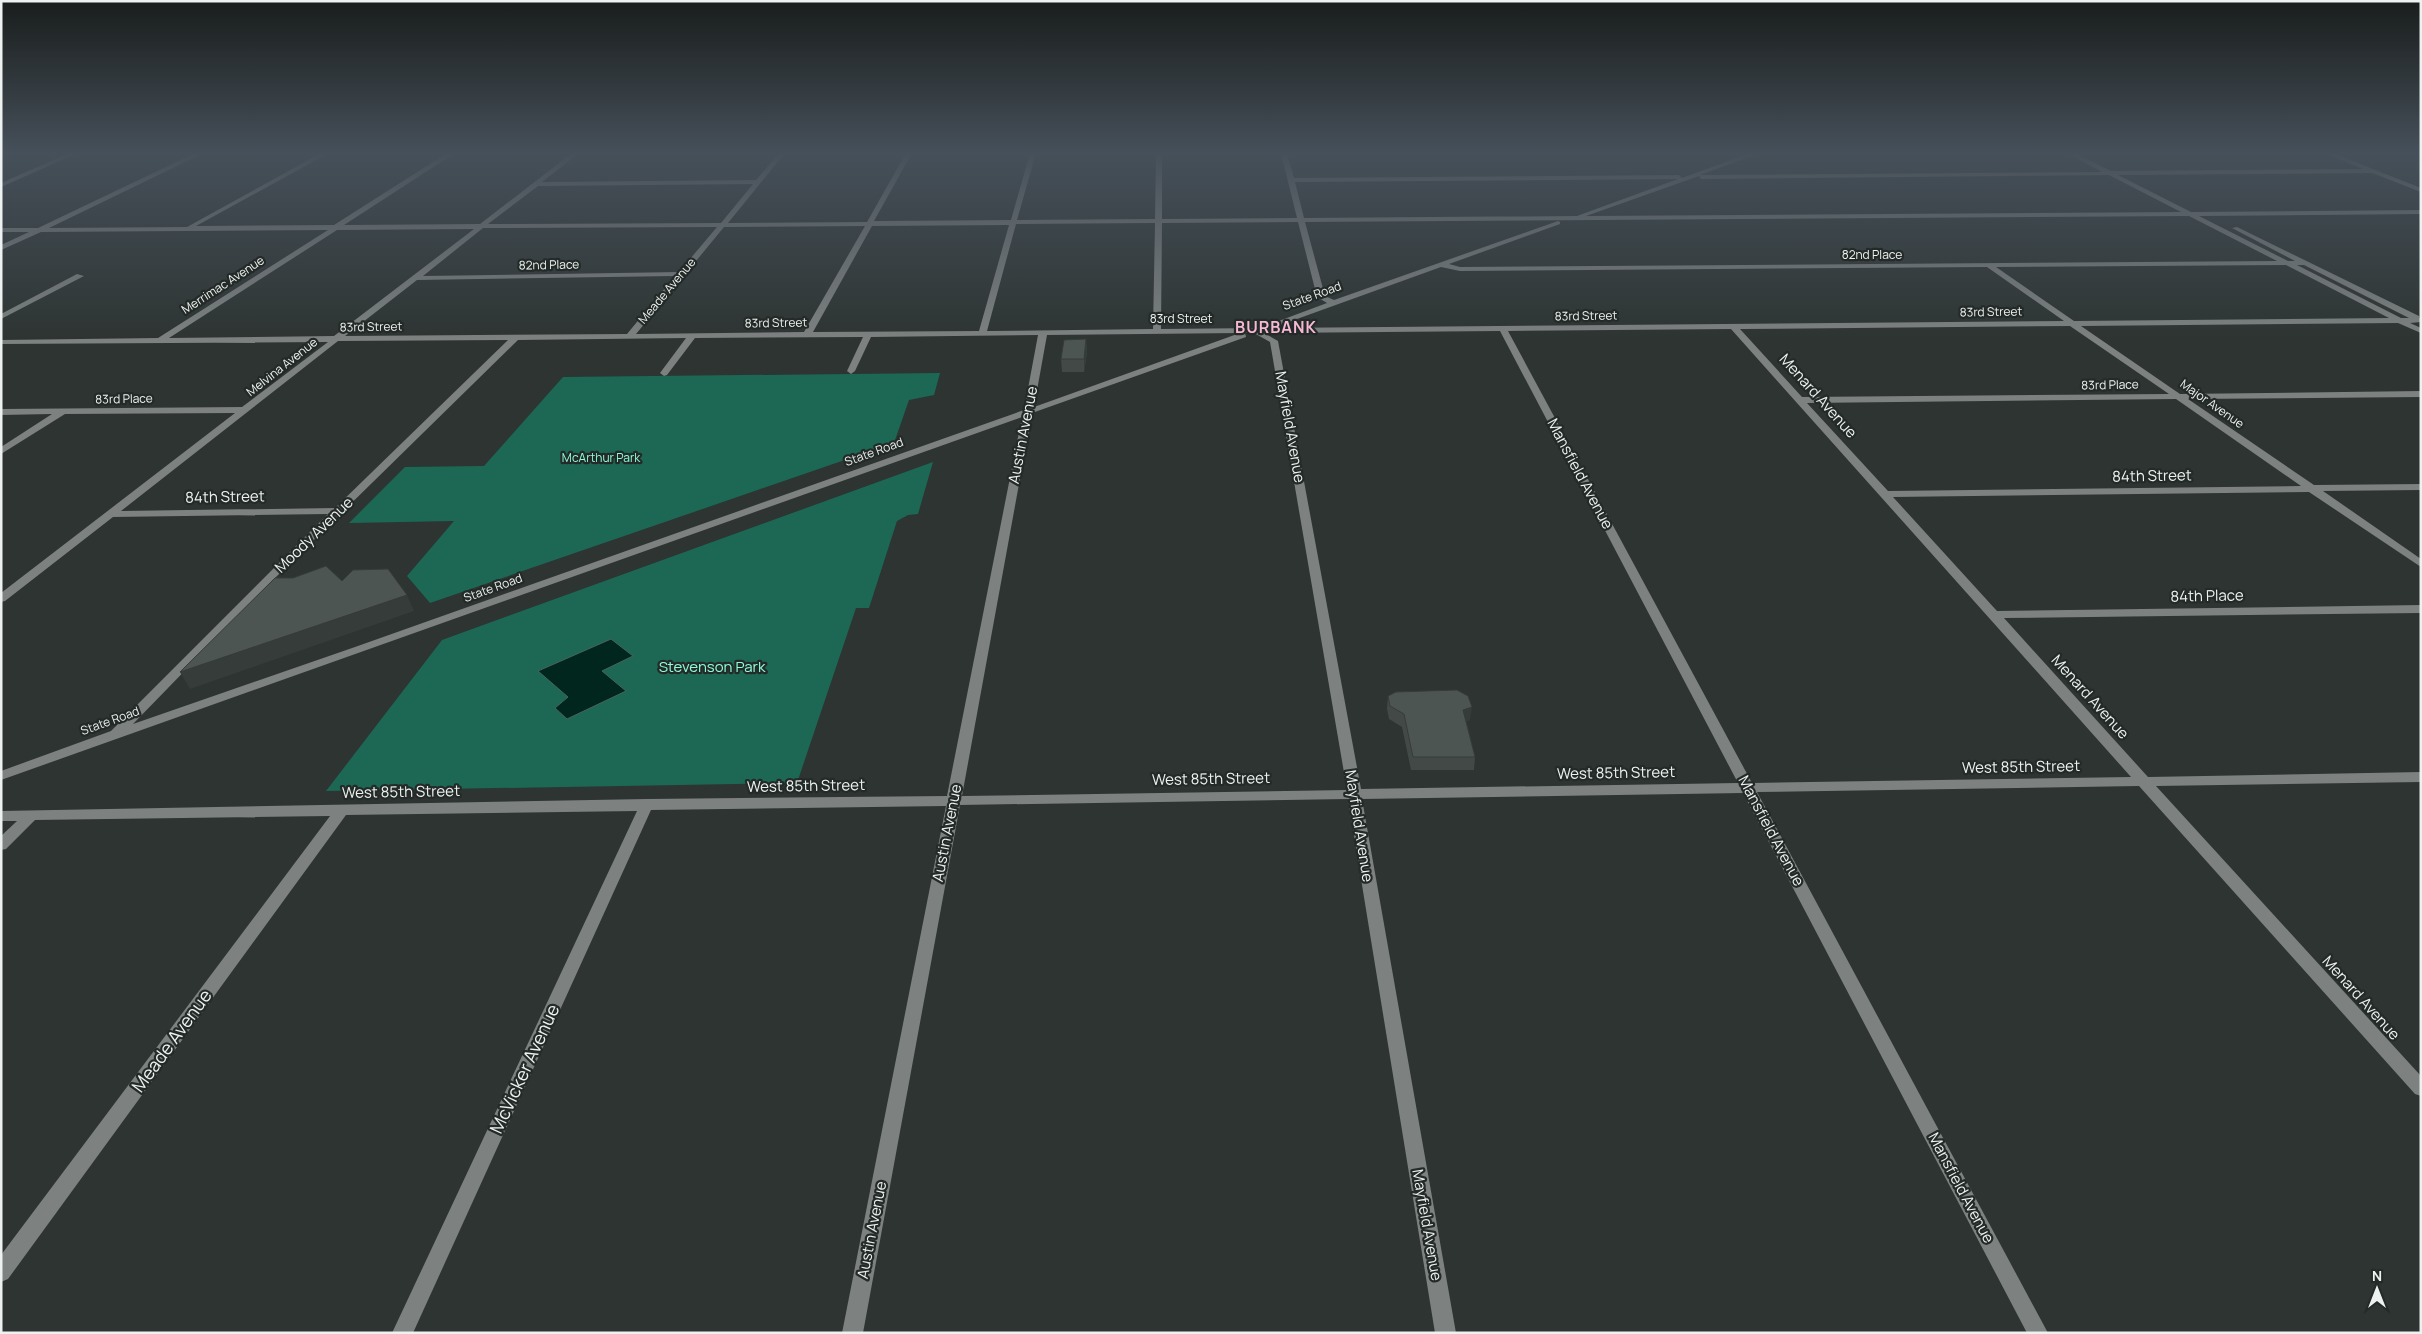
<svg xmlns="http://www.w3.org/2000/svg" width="2422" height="1334" viewBox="0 0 2422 1334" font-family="Manrope,sans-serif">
	<rect width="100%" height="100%" fill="#2d3432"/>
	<!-- green -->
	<path fill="#1c6854" d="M940,373l-6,22 -25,5 -15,43 -464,160 -23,-27 47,-55 -105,2 56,-56 79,-1 79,-89z
		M933,462l-15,52 -10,1 -11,6 -28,87h-13l-59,175 -471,8 116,-151z"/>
	<!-- water -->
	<path fill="#01261d" stroke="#48635c" d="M611,639l22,17 -31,15 24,20 -59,28 -12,-11 13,-11 -30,-26z"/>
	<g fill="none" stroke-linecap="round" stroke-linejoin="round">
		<!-- minor -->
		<path fill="#7d8180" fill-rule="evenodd" d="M69,153h9l-77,34v-4z
			M195,153h9l-155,75 138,-1 134,-74h8l-133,73 138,-1 113,-72h8l-111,72 136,-1 92,-71h7l-37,29 214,-2 23,-27h6l-57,70 139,-1 39,-69h6l-38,68 137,-1 19,-67h6l-19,67 138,-1 1,-66h6v66l135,-1 -16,-65h6l7,25 385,-3 3,3 68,-25h10l-60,22 402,-3 -35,-19h8l36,18 252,-2 -39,-16h9l88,35v4l-49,-19 -254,2 73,37 230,-2v4l-222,2 89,45h7l-63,-33 5,-1 182,89 2,6 -11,1 11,5v5l-23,-10 -317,3 99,68 241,-3v6l-233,2 126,86 107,-1v6l-98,1 98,68v8l-112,-75 -416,5 104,114 424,-6v8l-417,5 144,159 273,-5v10l-265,4 265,290v20l-6,-2 -276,-308 -382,6 291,541h-21l-284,-540 -381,6 94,534h-21l-87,-534 -388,6 -97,528h-21l104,-527 -295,4 -238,523h-21l245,-522 -291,4 -338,464 -7,3v-27l329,-439 -295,4 -29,29 -5,1v-14l16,-15h-16v-10l646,-12 300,-3 75,-379 -1021,363v-9l110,-40 217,-217 -215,3 -108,84 -4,1v-9l234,-180 -170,1 -64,40v-7l51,-33 -51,1v-6l241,-2 86,-65 -327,2v-4l157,-2 170,-108 -287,2 -40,18v-5l28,-13h-28v-4h37zM2109,175l72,37 -595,4 113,-40 2,3zM1678,179l-101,37 -273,2 -9,-36zM753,184l-32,39 -233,1 50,-38zM2189,216l88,45 -817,6 -11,-3 111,-40v-2l-2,-1 -224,79 -9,-4 -20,-74zM1298,222l19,75 10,6 -67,25 -99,1 1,-106zM1155,223l-2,106 -166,2 29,-107zM1009,225l-30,106 -166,1 59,-106zM865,226l-61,106 -168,2 88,-107zM717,227l-38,45 -256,4 60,-48zM474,229l-140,107 -165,2 168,-108zM2286,265l103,53 -315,3 -78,-54zM2297,265h7l105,53h-8zM1441,267l19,4 527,-4 77,54 -792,7zM675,276l-48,58 -282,2 72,-56zM2070,326l99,68 -367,3 -62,-68zM1731,329l400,448 -379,6 -244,-452zM1500,331l238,452 -377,6 -83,-448 -14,-8zM1240,333l-206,74 13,-72zM1245,333h9l16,9 77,448 -385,6 70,-383 214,-76zM1038,335l-14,75 -669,237 -222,77 143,-147 242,-237 168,-2 -26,35 4,3 3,-1 28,-37 168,-1 -16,34 4,3 4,-3 16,-34zM508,340l-173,168 -214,3 217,-170zM2176,399l125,87 -413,5 -81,-88z
			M77,274l7,2 -83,43v-5z"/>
	</g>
	<!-- wall -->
	<path fill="#424947" d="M1086,339l1,13 -3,20h-22l-1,-13z
		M1388,696l82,24 -4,1 9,36 -1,13h-63l-9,-43 -13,-8 -2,-10z"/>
	<!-- shaded-wall -->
	<path fill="#363c39" d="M1086,339l1,13 -3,20v-13z
		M407,595l7,16 -224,78 -10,-17z
		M1472,707l-2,13 -8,3 1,-13z"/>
	<!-- building -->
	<path fill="#4d5552" stroke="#363c39" d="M1086,339l-2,20h-23l3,-19z
		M326,566l16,15 11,-11 35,-1 19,26 -227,77 95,-94h18z
		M1457,690l11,6 4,11 -9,3 12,47h-62l-9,-43 -14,-8 -2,-10 8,-4z"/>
	<!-- sky -->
	<linearGradient id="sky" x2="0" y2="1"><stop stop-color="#191d1c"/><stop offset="0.45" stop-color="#46505a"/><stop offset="1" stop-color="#46505a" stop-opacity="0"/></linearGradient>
	<rect width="2422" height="340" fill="url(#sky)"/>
	<g text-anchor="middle" stroke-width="4.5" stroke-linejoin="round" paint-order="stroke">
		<!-- far-street labels -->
		<g font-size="12" fill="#edf2f0" stroke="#232a28">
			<text x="1872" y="259">82nd Place</text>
			<text transform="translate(549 265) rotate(-1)" y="4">82nd Place</text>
			<text transform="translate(223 285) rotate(-33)" y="4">Merrimac Avenue</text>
			<text transform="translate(667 291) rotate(-50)" y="4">Meade Avenue</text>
			<text transform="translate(1312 296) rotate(-20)" y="4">State Road</text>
			<text transform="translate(1991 312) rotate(-1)" y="4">83rd Street</text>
			<text transform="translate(1586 316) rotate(-1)" y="4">83rd Street</text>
			<text x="1181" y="323">83rd Street</text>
			<text transform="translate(776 323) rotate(-1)" y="4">83rd Street</text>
			<text transform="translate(371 327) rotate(-1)" y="4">83rd Street</text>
			<text transform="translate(282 367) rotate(-38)" y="4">Melvina Avenue</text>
			<text transform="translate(2110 385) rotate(-1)" y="4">83rd Place</text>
			<text transform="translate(124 399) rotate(-1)" y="4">83rd Place</text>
			<text transform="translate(2212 404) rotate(35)" y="4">Major Avenue</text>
			<text transform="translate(874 452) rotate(-20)" y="4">State Road</text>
			<text transform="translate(493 588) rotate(-20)" y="4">State Road</text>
			<text transform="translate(110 721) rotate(-20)" y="4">State Road</text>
		</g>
		<!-- far-park labels -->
		<g font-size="12" fill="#8bfdda" stroke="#232a28">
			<text x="601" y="462">McArthur Park</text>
		</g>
		<!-- street labels -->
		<g font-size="15" fill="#edf2f0" stroke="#232a28">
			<text transform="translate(1818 396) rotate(48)" y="5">Menard Avenue</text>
			<text transform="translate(1290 427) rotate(80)" y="5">Mayfield Avenue</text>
			<text transform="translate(1023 435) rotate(-79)" y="5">Austin Avenue</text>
			<text transform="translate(1580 474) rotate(62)" y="5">Mansfield Avenue</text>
			<text transform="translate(2152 476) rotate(-1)" y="5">84th Street</text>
			<text transform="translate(225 497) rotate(-1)" y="5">84th Street</text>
			<text transform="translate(314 535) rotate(-44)" y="5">Moody Avenue</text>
			<text transform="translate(2207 596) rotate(-1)" y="5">84th Place</text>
			<text transform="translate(2090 697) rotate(48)" y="5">Menard Avenue</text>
			<text transform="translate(2021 767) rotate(-1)" y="5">West 85th Street</text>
			<text transform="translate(1616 773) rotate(-1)" y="5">West 85th Street</text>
			<text transform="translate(1211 779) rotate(-1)" y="5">West 85th Street</text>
			<text transform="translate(806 786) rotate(-1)" y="5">West 85th Street</text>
			<text transform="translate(401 792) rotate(-1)" y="5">West 85th Street</text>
			<text transform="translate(1359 826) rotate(81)" y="5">Mayfield Avenue</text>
			<text transform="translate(1771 831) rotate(62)" y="5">Mansfield Avenue</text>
			<text transform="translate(947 833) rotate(-79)" y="5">Austin Avenue</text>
			<text transform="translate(2361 998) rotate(48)" y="5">Menard Avenue</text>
			<text transform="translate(1961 1188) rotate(62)" y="5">Mansfield Avenue</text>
			<text transform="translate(1427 1225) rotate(80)" y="5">Mayfield Avenue</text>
			<text transform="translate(872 1230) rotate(-79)" y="5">Austin Avenue</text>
		</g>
		<!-- park labels -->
		<g font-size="15" fill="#8bfdda" stroke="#232a28">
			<text x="712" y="672">Stevenson Park</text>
		</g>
		<!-- far-district labels -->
		<g font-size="16" font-weight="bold" letter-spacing="1" fill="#f7b8d3" stroke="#232a28">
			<text x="1276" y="333">BURBANK</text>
		</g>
		<!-- near-street labels -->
		<g font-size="18" fill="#edf2f0" stroke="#232a28">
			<text transform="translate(172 1041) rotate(-54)" y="6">Meade Avenue</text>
			<text transform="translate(525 1069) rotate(-65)" y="6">McVicker Avenue</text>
		</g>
	</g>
	<!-- border -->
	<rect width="2422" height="1334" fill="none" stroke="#edf2f0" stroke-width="5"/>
	<!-- north arrow -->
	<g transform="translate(2377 1289)" stroke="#232a28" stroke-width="4" paint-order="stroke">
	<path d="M0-4L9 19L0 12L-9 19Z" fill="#edf2f0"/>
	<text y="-8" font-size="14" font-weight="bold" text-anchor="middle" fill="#edf2f0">N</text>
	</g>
</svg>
